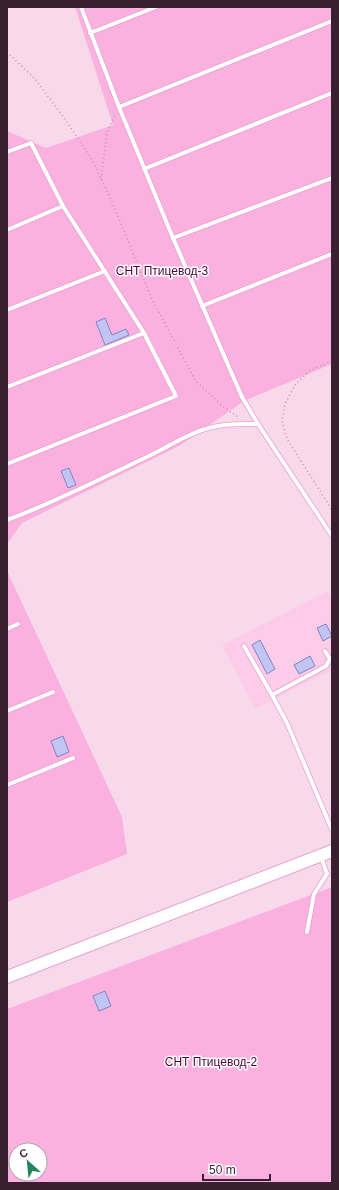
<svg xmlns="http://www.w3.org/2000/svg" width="339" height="1190" viewBox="0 0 339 1190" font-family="Arial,sans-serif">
	<rect width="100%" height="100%" fill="#f7d9eb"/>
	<!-- built -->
	<path fill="#fccce9" d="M328,591l4,9v70l-77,39 -33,-64z"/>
	<!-- green -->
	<path fill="#fbb1df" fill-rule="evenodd" d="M75,7h257v357l-88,37 -65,45 -157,77 -15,21v-413l39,17 67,-23z
		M7,571l115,246 5,37 -120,48z
		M332,887v296h-325v-174zM16,1150h24v24h-24z"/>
	<!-- building -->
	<path fill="#c2c5f4" stroke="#8183c5" d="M105,318l7,17 14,-6 3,6 -24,10 -9,-23z
		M69,468l7,17 -8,3 -7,-17z
		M326,624l6,12 -9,5 -6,-13z
		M260,640l15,29 -8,5 -15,-29z
		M310,656l5,10 -16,8 -5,-9z
		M63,736l6,16 -12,5 -6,-16z
		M105,991l6,15 -12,5 -6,-15z"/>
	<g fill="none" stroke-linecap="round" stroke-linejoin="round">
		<!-- service casing -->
		<g stroke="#e7a1cd" stroke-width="5.5">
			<path id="service" d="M81,7l38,100
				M332,21l-213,86 54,131 69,159 16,27 74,112
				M90,33l66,-26
				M7,152l24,-9 32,63 81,127 32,63 -169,68
				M144,169l188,-76
				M7,230l56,-24
				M173,238l159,-60
				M202,306l130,-52
				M7,310l98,-39
				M7,387l137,-54
				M7,520c49,-18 95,-42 142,-64 21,-10 41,-24 64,-29 15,-4 29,-3 45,-3
				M7,629l11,-5
				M244,646l28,49 15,28 45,107
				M272,695l54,-29 4,-7 -5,-8
				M7,711l46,-19
				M7,785l66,-27
				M307,932l7,-38 13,-20 -6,-17"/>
		</g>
		<!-- secondary casing -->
		<g stroke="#e7a1cd" stroke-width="14">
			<path id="secondary" d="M7,977l325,-126"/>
		</g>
		<!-- path -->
		<path stroke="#b79aac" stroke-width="1.5" stroke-dasharray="1 3" stroke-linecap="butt" d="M7,52l29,28 31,42 24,36 19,39 41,100 44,83 26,25 17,12
			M101,179l6,-46 8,-18
			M332,361l-23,10 -14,14 -10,19 -3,17 5,18 45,71"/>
		<!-- service -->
		<use href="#service" stroke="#fff" stroke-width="4"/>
		<!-- secondary -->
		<use href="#secondary" stroke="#fff" stroke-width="12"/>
	</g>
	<g text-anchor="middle" stroke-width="3" stroke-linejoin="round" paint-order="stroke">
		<!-- park labels -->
		<g font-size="12" fill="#4b0739" stroke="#fff">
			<text x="162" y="275">СНТ Птицевод-3</text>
			<text x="211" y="1066">СНТ Птицевод-2</text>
		</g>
	</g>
	<!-- border -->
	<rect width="339" height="1190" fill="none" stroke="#3a1f31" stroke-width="16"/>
	<!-- north arrow -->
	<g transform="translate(28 1162) rotate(333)"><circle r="19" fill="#ffffff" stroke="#b0a5ad"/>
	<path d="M0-3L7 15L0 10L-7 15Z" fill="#23855e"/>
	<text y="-6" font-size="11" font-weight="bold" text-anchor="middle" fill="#3a1f31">С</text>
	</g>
	<!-- scale -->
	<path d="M203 1174v6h67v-6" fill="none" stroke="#3a1f31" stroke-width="2"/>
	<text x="209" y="1174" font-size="12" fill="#3a1f31" stroke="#ffffff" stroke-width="3" paint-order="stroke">50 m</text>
</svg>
